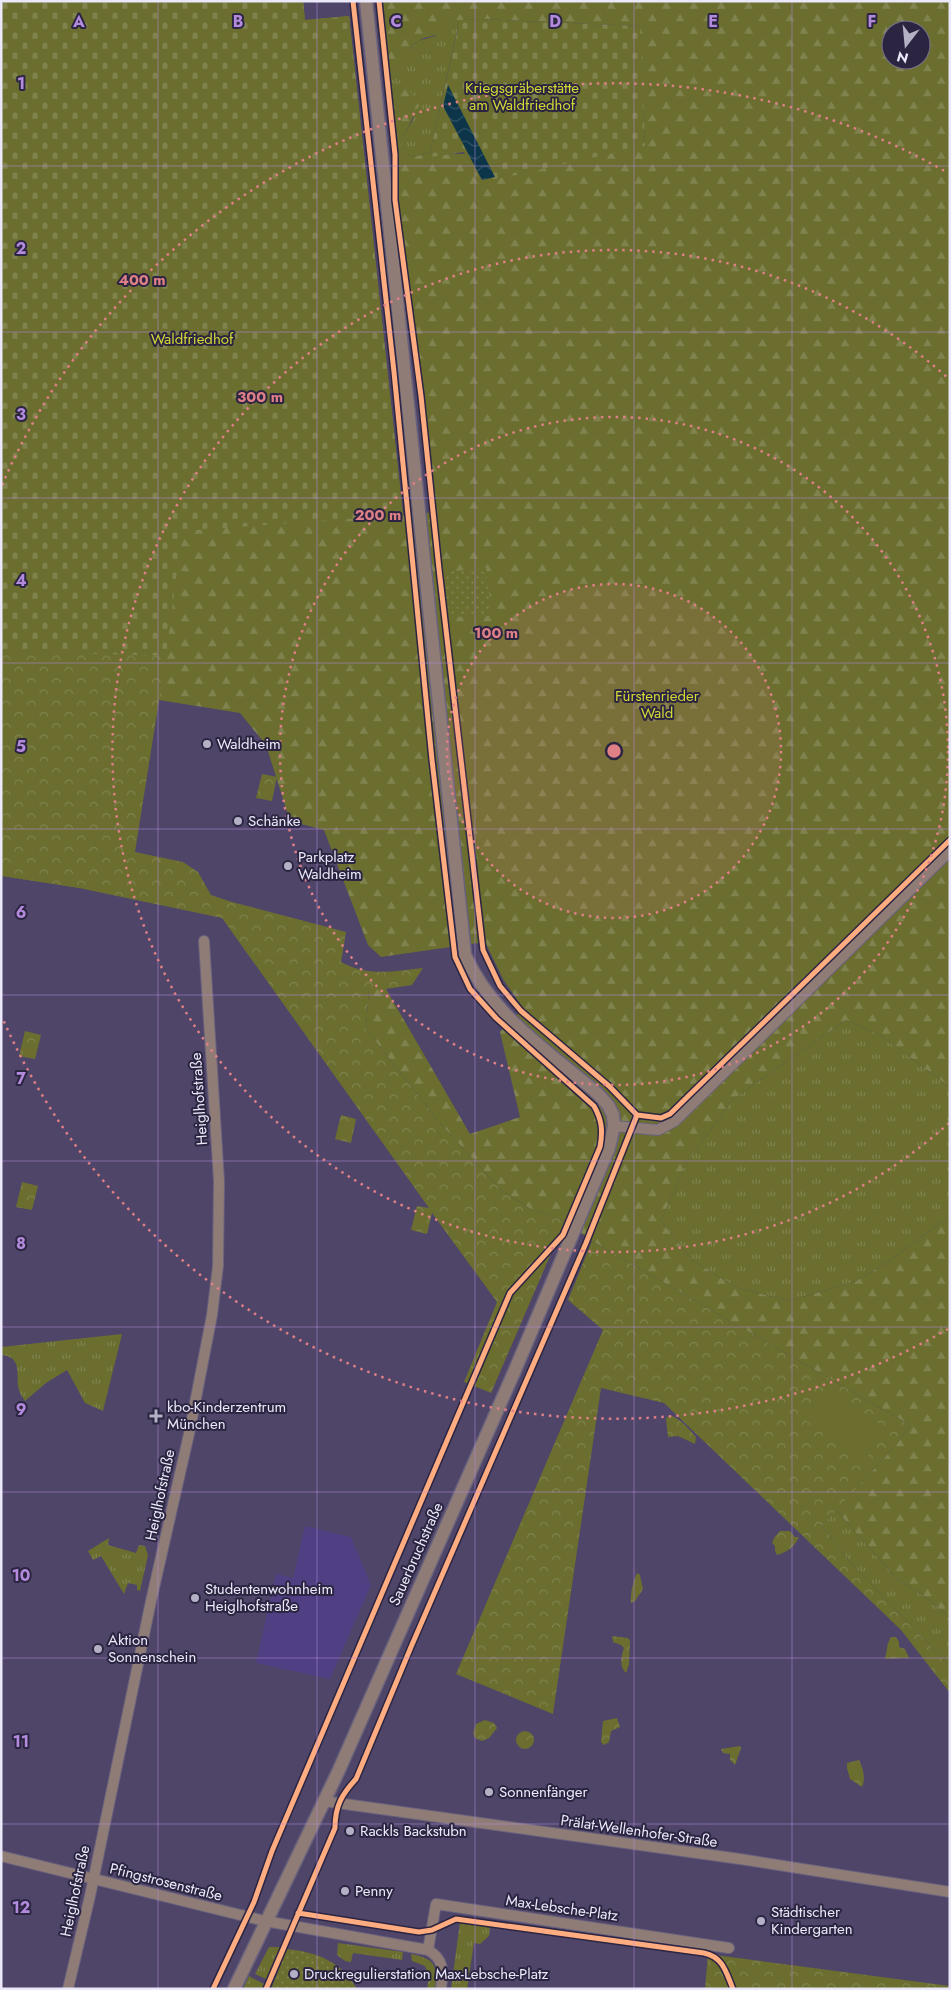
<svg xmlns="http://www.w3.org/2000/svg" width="951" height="1990" viewBox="0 0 951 1990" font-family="Jost,sans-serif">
	<defs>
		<pattern id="grass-tufts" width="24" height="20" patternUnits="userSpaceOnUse" patternTransform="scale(1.25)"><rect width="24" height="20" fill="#6b6e2f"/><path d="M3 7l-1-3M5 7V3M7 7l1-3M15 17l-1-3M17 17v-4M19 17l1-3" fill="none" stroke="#80834e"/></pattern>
		<pattern id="forest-firs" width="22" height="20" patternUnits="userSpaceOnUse" patternTransform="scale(1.25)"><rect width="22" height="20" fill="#6b6e2f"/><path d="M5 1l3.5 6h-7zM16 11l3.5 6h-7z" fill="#80834e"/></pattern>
		<pattern id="cemetery-stones" width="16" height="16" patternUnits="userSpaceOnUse" patternTransform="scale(1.25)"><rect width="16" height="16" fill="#6b6e2f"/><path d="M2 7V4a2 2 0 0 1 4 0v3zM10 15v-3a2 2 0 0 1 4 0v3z" fill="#80834e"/></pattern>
		<pattern id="park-crowns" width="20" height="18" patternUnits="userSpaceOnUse" patternTransform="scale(1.25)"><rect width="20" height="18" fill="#6b6e2f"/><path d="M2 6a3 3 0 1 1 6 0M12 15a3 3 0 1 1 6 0" fill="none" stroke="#80834e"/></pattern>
		<pattern id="garden-dots" width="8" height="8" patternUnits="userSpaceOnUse" patternTransform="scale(1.25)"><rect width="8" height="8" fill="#6b6e2f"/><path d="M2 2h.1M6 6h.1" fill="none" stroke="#80834e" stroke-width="1.8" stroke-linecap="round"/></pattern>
		<pattern id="water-waves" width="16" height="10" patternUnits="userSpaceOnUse" patternTransform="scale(1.25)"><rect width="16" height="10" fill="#0c354a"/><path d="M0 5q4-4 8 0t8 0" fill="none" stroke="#305265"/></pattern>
	</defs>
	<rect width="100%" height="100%" fill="#4e4568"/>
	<!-- built -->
	<path fill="#503f83" d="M305,1526l46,11 20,48 -41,94 -74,-16 20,-89 17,4z"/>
	<!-- grass -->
	<path fill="url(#grass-tufts)" d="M457,20l1,7 -28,125 -16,5 -15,-5 7,-21 8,-13 -20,-34 -5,-1v-7l7,-2 7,-18 15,-15 17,-5 12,-15z
		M846,1020l34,15 70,52v129l-62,46 -32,19 -67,20 -54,-14 -43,-27 -31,-39 26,-59 46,-63z
		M122,1334l-19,77 -18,-8 -18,-33 -21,13 -21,18c-2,-3 -5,-7 -6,-11 -4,-14 5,-33 -18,-35v-8z
		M836,1510l61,69 34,22 19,18v47l-101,-105 -27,-35z
		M109,1538l-1,7 28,8 3,-8 6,1 3,9 -8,36 -3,-1v-5l-9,-2 -4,11 -23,-38 -8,4 -5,-9z
		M460,1922l30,4 -1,10 -9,8 -6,-1 -7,46h-16z
		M338,1943l65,9 -1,8 -49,-7 -2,9 -6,-1 -8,-6z
		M269,1947h11l-14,32 -11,-5z
		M411,1954c24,5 27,11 24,35h-8l2,-13 -4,-10 -13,-5z
		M249,1976l15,8 -2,5h-19z"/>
	<!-- forest -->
	<path fill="url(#forest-firs)" fill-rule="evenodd" d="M1,1h302l2,19 44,-4 54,499 33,-3 -39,-312 -1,-45 -7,-72c15,3 25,8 30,23l-13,25 -6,21 14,5 16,-5 1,3 214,-9 -6,-120 -160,-7 -31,2c-6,19 -19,12 -31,21 -11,9 -16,20 -21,33l-7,1 -6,-75h567v1086l-70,-52 -34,-15 -113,79 -46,63 -26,59 31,39 43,27 54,14 67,-20 32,-19 62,-46v403l-19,-18 -34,-22 -61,-69 60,-65 14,-20 -318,-184 -27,-20 -33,-11 -32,-21 -61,-67 -73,-93 3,-40h17l84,145 50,-17 -20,-85 23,-24 -20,-29 -18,-37 -104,15 -13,-12 -44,-115 -34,-9 -24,-76 -26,-32 -81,-13 -5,30 -153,90zM891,30h30v30h-30z"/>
	<!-- cemetery -->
	<path fill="url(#cemetery-stones)" d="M1,1h302l2,19 44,-4 54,499 -221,16 -16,125 -165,-5z
		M479,19l161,7 5,120 -165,37 -16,-31 -33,5 -1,-5 28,-124 -1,-8z"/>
	<!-- park -->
	<path fill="url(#park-crowns)" d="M1,651l165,5 -31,196 48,10 15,10 13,23 21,7 114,30 -5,30c28,15 52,9 82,6l-11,17 -26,4h-17l-3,40 73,93 61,67 32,21 33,11 -74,172 -27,-11 33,-80 -65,-89 -5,21 -16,-4 6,-24 12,2 -207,-290 -143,-30 -78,-12z
		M262,774l15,3 -5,24 -16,-3z
		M25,1031l16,4 -6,24 -16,-3z
		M341,1115l15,4 -5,24 -16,-4z
		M22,1182l16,4 -6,24 -16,-3z
		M592,1241l318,184 -14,20 -74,81 27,35 101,105v27l-49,-63 -237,-227 -63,-15 -48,326 -97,-40 147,-344 -35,-30z
		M669,1415c10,2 20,14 27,22l-1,7 -17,-8 -10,1 -2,-18z
		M780,1531h10l5,6h4c-5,10 -11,15 -22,18l-2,-4v-5l-3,-3 2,-5z
		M637,1573l3,2 3,14 -8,12 -4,2c-1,-9 2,-21 6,-30z
		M612,1636l16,2 2,3 -1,23 -3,9c-7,-6 -5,-17 -2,-25l-3,-3 -8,-3z
		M891,1637h5l3,5v5l6,2 4,9 -24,1 3,-16z
		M617,1718l3,9 -9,4 -2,11 -5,3 -3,-3 2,-21z
		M485,1720l9,3 3,5 -8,10 -7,3 -7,-3 -2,-5 3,-9z
		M516 1740a9 9 0 1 1 18 0a9 9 0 1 1-18 0Z
		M740,1746l1,2 -6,17 -5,-5v-6l-7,-1 -2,-4z
		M859,1760c4,8 7,18 3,27l-12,-8 -3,-11v-5z
		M708,1954l242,32v3h-245z"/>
	<!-- garden -->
	<path fill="url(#garden-dots)" d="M486,568l6,48 -44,1 -5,-45z
		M287,1949c30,3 55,13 70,40h-86z"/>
	<!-- pitch -->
	<path fill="#6b6e2f" d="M825,1388l62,41 -22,31 -61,-41z"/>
	<!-- water -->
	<path fill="url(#water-waves)" d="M448,85l47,92 -13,3 -39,-74z"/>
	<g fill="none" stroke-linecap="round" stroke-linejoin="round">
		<!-- minor casing -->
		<g stroke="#69627d" stroke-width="12">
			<path id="minor" d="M614,1126l44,4 17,-9 275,-270
				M323,1801l417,58 210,33
				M1,1856l264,65 163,29c17,10 15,21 13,39
				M428,1950l8,-46 293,44
				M68,1989l22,-93 61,-295 38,-167 23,-119 6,-49 1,-85 -15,-240"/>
		</g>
		<!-- tertiary casing -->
		<g stroke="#69627d" stroke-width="15">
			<path id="tertiary" d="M234,1989l105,-219 176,-400 94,-222 5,-22 -1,-11 -5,-10 -11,-12c-48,-41 -106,-78 -132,-138l-99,-954"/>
		</g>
		<!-- minor -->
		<use href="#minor" stroke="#907c76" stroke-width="10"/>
		<!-- tertiary -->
		<use href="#tertiary" stroke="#907c76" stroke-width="12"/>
		<!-- cycleway casing -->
		<g stroke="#2b2542" stroke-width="8">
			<path id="cycleway" d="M379,1l16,154v45l26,196 18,173 44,381 17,36 21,25 88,75 28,29 24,3 9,-4 280,-274
				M298,1913l121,19 13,-2 24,-11 248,34c19,4 22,19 29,36
				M213,1989l41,-87 18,-51 238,-558 53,-58 37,-88c3,-16 2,-27 -6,-41l-98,-88 -26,-29 -15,-32 -23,-197 -38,-388 -41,-371
				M266,1989l69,-161c0,-22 7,-34 21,-49l55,-132 175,-404 51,-128"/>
		</g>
		<!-- cycleway -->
		<use href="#cycleway" stroke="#ffac80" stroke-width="5"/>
	</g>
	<!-- grid -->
	<path fill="none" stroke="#b38adc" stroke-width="1" stroke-opacity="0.55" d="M158,1v1988M317,1v1988M475,1v1988M634,1v1988M792,1v1988M1,166h949M1,332h949M1,498h949M1,663h949M1,829h949M1,995h949M1,1161h949M1,1327h949M1,1492h949M1,1658h949M1,1824h949"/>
	<!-- distance rings -->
	<circle cx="614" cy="751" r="167" fill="#df7f86" fill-opacity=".12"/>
	<g fill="none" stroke="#df7f86" stroke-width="2.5" stroke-dasharray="2.5 5">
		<circle cx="614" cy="751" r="167"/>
		<circle cx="614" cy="751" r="334"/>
		<path d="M949 1123A501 501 0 1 1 949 379"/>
		<path d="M948 1329A667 667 0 0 1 2 1017M2 485A667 667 0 0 1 948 173"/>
	</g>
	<!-- markers -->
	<g fill="#b4b0c6" stroke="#2b2542" stroke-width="2">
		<circle cx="207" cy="744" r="5"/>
		<circle cx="238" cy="821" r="5"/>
		<circle cx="288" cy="866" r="5"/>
		<path d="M153.5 1408.5h5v5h5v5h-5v5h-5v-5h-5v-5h5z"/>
		<circle cx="195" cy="1598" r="5"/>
		<circle cx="98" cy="1649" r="5"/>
		<circle cx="489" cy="1792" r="5"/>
		<circle cx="350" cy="1831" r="5"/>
		<circle cx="345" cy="1891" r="5"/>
		<circle cx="761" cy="1921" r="5"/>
		<circle cx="294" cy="1974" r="5"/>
	</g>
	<g text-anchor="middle" stroke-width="4" stroke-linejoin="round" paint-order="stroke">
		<!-- park labels -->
		<g font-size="15" fill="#d4db35" stroke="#2b2542">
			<text x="522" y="93">Kriegsgräberstätte<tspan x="522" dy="17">am Waldfriedhof</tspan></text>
			<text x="192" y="344">Waldfriedhof</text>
			<text x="657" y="701">Fürstenrieder<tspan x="657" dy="17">Wald</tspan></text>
		</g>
		<!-- poi labels -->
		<g font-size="15" fill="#ebe9f9" stroke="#2b2542" text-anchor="start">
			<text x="217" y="749">Waldheim</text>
			<text x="248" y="826">Schänke</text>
			<text x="298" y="862">Parkplatz<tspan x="298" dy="17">Waldheim</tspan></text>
			<text x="167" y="1412">kbo-Kinderzentrum<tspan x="167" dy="17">München</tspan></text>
			<text x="205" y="1594">Studentenwohnheim<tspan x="205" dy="17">Heiglhofstraße</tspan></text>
			<text x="108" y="1645">Aktion<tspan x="108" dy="17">Sonnenschein</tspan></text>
			<text x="499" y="1797">Sonnenfänger</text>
			<text x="360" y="1836">Rackls Backstubn</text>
			<text x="355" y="1896">Penny</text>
			<text x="771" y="1917">Städtischer<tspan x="771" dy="17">Kindergarten</tspan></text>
			<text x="304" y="1979">Druckregulierstation Max-Lebsche-Platz</text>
		</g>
		<!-- street labels -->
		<g font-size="15" fill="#ebe9f9" stroke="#2b2542">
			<text transform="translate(199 1099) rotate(-94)" y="5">Heiglhofstraße</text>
			<text transform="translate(160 1495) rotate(-78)" y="5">Heiglhofstraße</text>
			<text transform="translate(416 1554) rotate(-66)" y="5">Sauerbruchstraße</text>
			<text transform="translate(639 1831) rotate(8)" y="5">Prälat-Wellenhofer-Straße</text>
			<text transform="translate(166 1882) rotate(14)" y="5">Pfingstrosenstraße</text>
			<text transform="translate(75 1891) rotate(-78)" y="5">Heiglhofstraße</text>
			<text transform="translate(562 1908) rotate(8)" y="5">Max-Lebsche-Platz</text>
		</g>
	</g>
	<g font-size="16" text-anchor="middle" font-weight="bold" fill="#b38adc" stroke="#2b2542" stroke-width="4" stroke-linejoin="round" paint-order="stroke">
		<text x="79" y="27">A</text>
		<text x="238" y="27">B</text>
		<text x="396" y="27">C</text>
		<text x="555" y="27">D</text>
		<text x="713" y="27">E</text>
		<text x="872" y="27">F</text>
		<text x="21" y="89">1</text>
		<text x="21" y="254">2</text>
		<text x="21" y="420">3</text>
		<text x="21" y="586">4</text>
		<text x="21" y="752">5</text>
		<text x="21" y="918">6</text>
		<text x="21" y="1084">7</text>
		<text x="21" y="1249">8</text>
		<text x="21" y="1415">9</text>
		<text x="21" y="1581">10</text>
		<text x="21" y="1747">11</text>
		<text x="21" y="1913">12</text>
	</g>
	<circle cx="614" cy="751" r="8" fill="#df7f86" stroke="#2b2542" stroke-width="2.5"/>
	<g font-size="15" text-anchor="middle" font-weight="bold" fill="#df7f86" stroke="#2b2542" stroke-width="4" stroke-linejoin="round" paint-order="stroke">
		<text x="142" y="285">400 m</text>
		<text x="260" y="402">300 m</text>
		<text x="378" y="520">200 m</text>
		<text x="496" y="638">100 m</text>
	</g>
	<!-- border -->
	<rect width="951" height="1990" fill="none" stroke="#ebe9f9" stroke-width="5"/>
	<!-- north arrow -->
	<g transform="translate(906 45) rotate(196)"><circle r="24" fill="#2b2542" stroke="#78738b"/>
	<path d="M0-4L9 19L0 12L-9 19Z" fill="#b4b0c6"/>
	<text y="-8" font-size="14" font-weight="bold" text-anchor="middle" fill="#ebe9f9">N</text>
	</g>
</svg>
